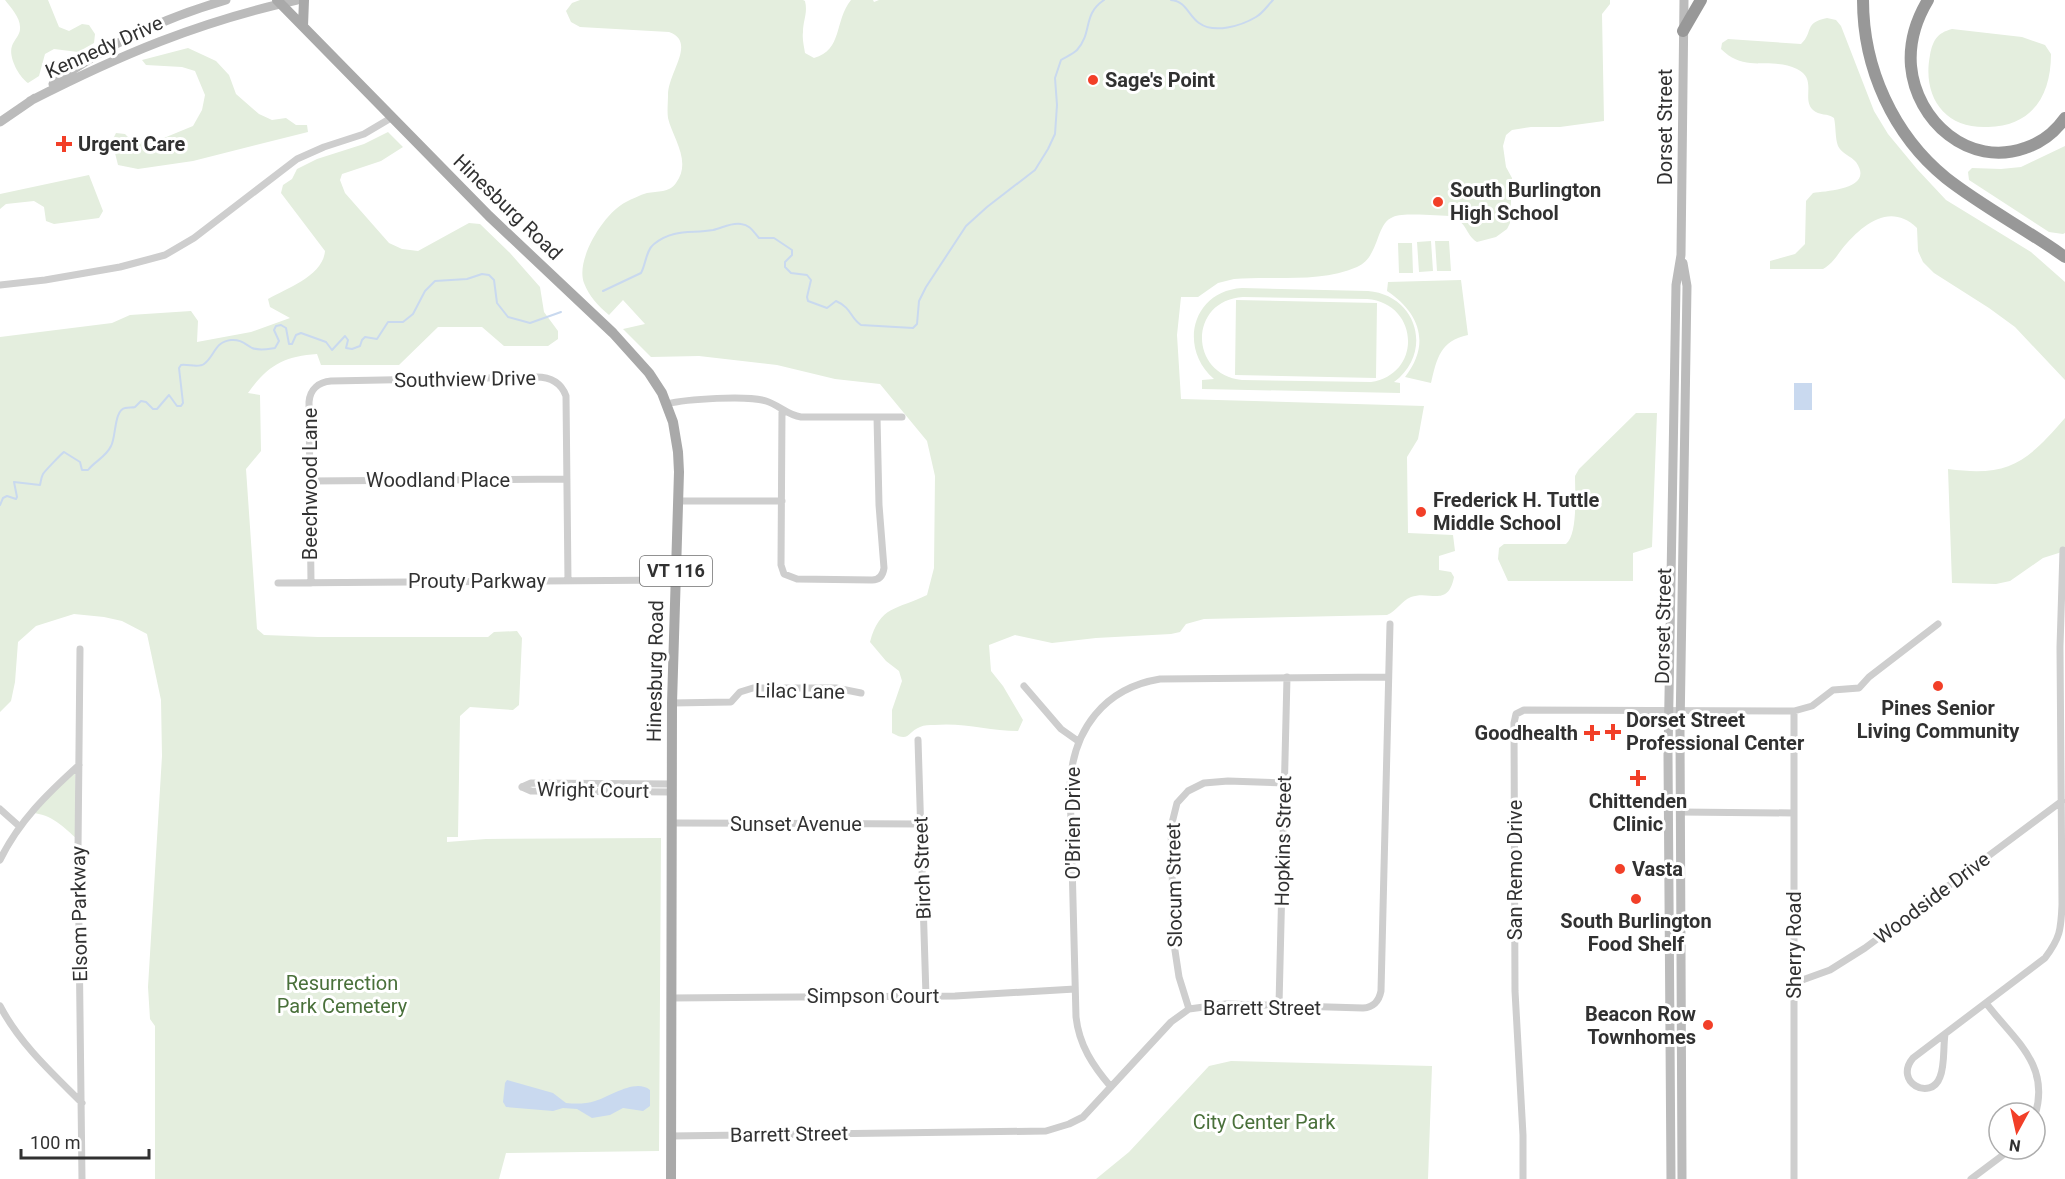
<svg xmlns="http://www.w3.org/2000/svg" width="2065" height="1179" viewBox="0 0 2065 1179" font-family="Roboto,sans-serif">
	<rect width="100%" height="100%" fill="#fff"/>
	<!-- green -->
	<path fill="#e4eede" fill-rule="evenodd" d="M5,0h43l11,27 10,4 13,-7 7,1 6,9 -1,9 -16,9 -24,-3 -9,5 -6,22 -11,7c-9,-6 -20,-26 -16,-37 2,-6 8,-11 8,-17 1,-11 -9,-21 -15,-29z
		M580,0h223l2,1c3,12 -2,19 -2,31 -1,7 1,14 2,21l9,5c29,-8 20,-37 37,-58h22l1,2 5,-2h731v4l-8,10 2,107 -44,6h-29l-19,3 -6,5 -3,11 3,21 6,11 -2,45 -3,6 -11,8 -19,5c-11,-7 -9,-17 -24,-26 -14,0 -49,-4 -60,1 -18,7 -13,40 -36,50 -36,16 -84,9 -123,12l-16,4 -20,14h-17l-4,38 4,64 243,7 -6,33 -11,18 1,76 45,2 2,16 -16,5v14l12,2 3,5c-6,31 -24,13 -43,20 -10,4 -14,14 -24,18l-183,4 -18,5 -6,8 -9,2 -75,4 -44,5 -37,-8 -26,10 2,26 12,15 20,34 -5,11c-29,0 -55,-9 -84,-6 -4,0 -10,0 -14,2 -13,5 -10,16 -28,6v-23l10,-29 -3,-10 -13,-10 -16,-19c10,-37 27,-32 57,-47l7,-27 1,-92 -8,-35 -47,-57 -45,-5 -58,-14 -78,-9 -48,1 -28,-28 22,-5 -22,-24 -14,15c-11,-9 -20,-19 -25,-32 -9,-24 21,-71 42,-81 6,-3 14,-7 21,-9 11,-2 22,0 29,-10 16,-22 -3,-44 -8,-65 -1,-7 0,-16 0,-23 0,-23 29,-53 1,-63l-89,-5 -9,-5 -5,-11 6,-8z
		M1827,18l9,2 5,6 33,85 14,23 29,35 29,31 85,52 34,30v98l-50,-53 -26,-19 -55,-35 -11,-11 -5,-11 -1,-23c-28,-27 -56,-2 -75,21 -6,8 -10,15 -19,20h-53v-8l25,-7 10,-10 1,-43 7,-8c15,-2 62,-4 43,-31 -5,-6 -14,-8 -18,-16 -3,-8 -2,-20 -4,-28 -6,-5 -15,-2 -21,-8 -12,-11 5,-31 -16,-41 -26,-13 -51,5 -76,-20l1,-6 6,-4 73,5c13,-12 2,-21 26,-26z
		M1952,29l70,8 23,8 6,9c0,42 -19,72 -63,73 -44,2 -66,-31 -58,-72 3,-15 7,-22 22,-26z
		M188,48l28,13 13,14 7,19 23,20 13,6 14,-2 10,7h11l1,7 -115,29 -55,8 -20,-4 -6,-24 4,-8 9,1 9,9 25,-3 34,-14 9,-16 3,-15 -10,-24 -13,-4 -36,-2 -4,-5z
		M388,132l15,15 -22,14 -39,13 -2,6 5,13 44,50 13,6 16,2 51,-28 11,1 30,29 30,34 4,25 14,19v8l-10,7h-44l-22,-19h-44l-39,38h-78l-4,-11c-33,2 -50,12 -69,39l12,2 1,56 -15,18 11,160 7,6 54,2h170l6,-5 23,-1 5,7 -3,67 -6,5 -43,-3 -10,9 -2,121h-11v5l39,-3 175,-1 -2,313 -153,2 -7,26h-344v-153l-5,-7 -2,-32 14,-231 -1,-56 -14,-66 -25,-13 -18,-4 -30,-3 -38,12 -18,16 -3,40 -4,19 -11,11v-375l112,-14 18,-8 61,-4 7,10 -1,21 54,-10 39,-14 -20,-11 -2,-8c19,-11 55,-23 57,-48l-44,-58 2,-8 9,-6 5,-10 20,-10 47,-15z
		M2065,146v87l-2,1 -14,-2 -80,-52 -1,-8 4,-4 29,1 20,-2z
		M89,175l14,36 -4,7 -45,6 -8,-3 -2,-14 -10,-6 -28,3 -6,5v18v-33z
		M1431,241l2,30 -14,1 -2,-30z
		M1435,241h14l2,30h-14z
		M1398,243h14l1,30h-14z
		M1461,280l7,55c-28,6 -31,23 -37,48l-26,-6c26,-33 15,-64 -18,-86l1,-9z
		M1242,288l126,3c49,4 66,61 26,91l6,1v10l-198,-4v-9l12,-1c-36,-31 -22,-88 28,-91zM1243,297l124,2c52,4 56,75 4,83l-129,-2c-54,-6 -53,-80 1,-83z
		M1236,300l141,3 -1,75 -141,-3z
		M1636,413h21l-5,134 -19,6v28h-125l-10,-22 1,-11 5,-4h62c12,-10 9,-51 9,-68l4,-7z
		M2065,418v133l-22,7 -33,23 -14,3 -44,-1 -4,-114c61,8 78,-6 117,-51z
		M75,772l3,68c-14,-13 -27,-26 -46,-27z
		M1231,1061l201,5 -4,113h-332l33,-27 80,-86z"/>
	<!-- water -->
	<path fill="#c9d9ef" d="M1794,383h18v27h-18z
		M507,1080l46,13 13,10c10,1 20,1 29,-2 15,-4 40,-23 55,-11v16l-7,5 -20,-3 -13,7 -18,3 -15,-9 -14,-1 -10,3 -47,-4 -3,-5 2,-19z"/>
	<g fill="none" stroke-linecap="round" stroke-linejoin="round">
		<!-- stream -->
		<path stroke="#c9d9ef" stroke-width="2" d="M1171,0c15,1 17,15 28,23 15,11 42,3 57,-6 7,-4 12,-12 17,-17
			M603,291l38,-18c5,-9 5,-23 13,-29 20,-16 38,-10 59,-14 9,-2 19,-8 28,-6 9,1 12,7 18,14h15l18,12v5l-7,7v5l6,6 16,2 4,5 -4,17 1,4 19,7 9,-7c16,7 14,17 25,24l52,3 4,-4 2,-23 7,-14 40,-61 21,-19 48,-37 13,-21 7,-15 2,-29 -2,-27 6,-18c5,-3 12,-6 16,-10 16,-18 5,-35 27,-50
			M0,505l3,-7 4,-2 9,3 1,-2 -3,-15 26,3c1,-4 1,-7 3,-11 1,-2 19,-21 21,-22l16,10 2,8h6c7,-9 18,-13 23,-24 5,-8 3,-36 14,-38 4,-1 7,0 10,-1l6,-6 5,1 7,7h4l12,-14 8,11h4l2,-3 -4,-35 2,-3c7,-1 18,3 23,-1 11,-8 10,-22 27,-24 9,-1 14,4 21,8 8,3 16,1 23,0l4,-7 -5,-11 2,-4 5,-1 5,3 3,16h3l4,-9 5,-2 25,9 6,8 13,-14 3,4 -2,8 6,1 8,-3 2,-6 3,-3 12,2 11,-17h15l10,-8 12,-23 10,-10 32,-2 15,-5 7,1 5,5 3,23 11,14 22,6 31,-11"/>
		<!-- street -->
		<path stroke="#cecece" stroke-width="7" d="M0,285l45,-5 75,-13 45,-12 29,-17 103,-79 27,-12 40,-13 27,-16
			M666,404c21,-5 81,-9 100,-3 13,4 21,14 35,16h101
			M782,410l-1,155 3,9 13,5 75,1c8,0 11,-5 12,-12l-5,-63 -2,-88
			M310,481l257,-2
			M679,501h103
			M278,583l397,-3
			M311,583l-2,-181c1,-13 10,-20 22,-21l205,-4c14,0 25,5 30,19l2,185
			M80,649l-2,201 4,329
			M1024,686l37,43 17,12
			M672,703l59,-1 9,-10 13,-4h83l25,5
			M1794,711v468
			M918,740l8,256
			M522,787l9,-4 141,1
			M522,787l9,4 141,1
			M0,809l19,17
			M1680,812l114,1
			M672,823l249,1
			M0,860c19,-39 47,-66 79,-95
			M1794,983l36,-13 35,-22 197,-147
			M671,998l284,-2 120,-7
			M1986,1003c27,36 65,61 49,112
			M1279,1005l8,-328
			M0,1006c20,38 52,67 82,97
			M1189,1009l-10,-32 -5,-33 -3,-117 6,-24 11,-12 16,-8 24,-2 57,2
			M1945,1034c-2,14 0,31 -5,43 -9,25 -47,5 -27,-19l132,-100c15,-20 16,-28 17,-53l-2,-258 3,-97
			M1111,1087c-18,-21 -32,-42 -35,-70l-6,-232c3,-55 34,-97 90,-106l228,-2
			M671,1136l375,-5 23,-7 14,-7 88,-95 18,-13 37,-5 137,4c11,-1 16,-7 18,-17l9,-367
			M1523,1179v-44l-8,-144 -1,-268 2,-9 8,-4 270,1 18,-5 21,-16 26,-2 10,-11 69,-53
			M1971,1179l40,-30"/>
		<!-- secondary -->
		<path stroke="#bbb" stroke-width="9" d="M53,84c52,-39 111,-66 173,-84
			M30,101c90,-46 168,-79 267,-101
			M0,122l35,-24
			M1671,1179l-3,-424 8,-470 5,-30 3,-255
			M1682,1179l-2,-449 7,-444 -4,-23"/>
		<!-- primary -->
		<path stroke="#a9a9a9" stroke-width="10" d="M277,0l212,216 124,117 36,40 13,20 11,29 5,30 1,20 -7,231 -1,476
			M303,26l1,-26"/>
		<!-- highway -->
		<path stroke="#989898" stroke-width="12" d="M1863,0c0,68 30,135 83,178 37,29 80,51 119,79
			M1928,0c-12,20 -19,42 -17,66 5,55 58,102 114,82 16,-5 30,-16 40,-30
			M1683,31l18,-31"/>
	</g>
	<!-- markers -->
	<g fill="#f23f28" stroke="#fff" stroke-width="2">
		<circle cx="1093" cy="80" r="6"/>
		<path d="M61 135h6v6h6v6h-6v6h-6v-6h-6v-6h6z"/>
		<circle cx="1438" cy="202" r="6"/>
		<circle cx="1421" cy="512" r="6"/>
		<circle cx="1938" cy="686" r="6"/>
		<path d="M1610 723h6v6h6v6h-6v6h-6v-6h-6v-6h6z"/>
		<path d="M1589 724h6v6h6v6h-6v6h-6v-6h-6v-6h6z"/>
		<path d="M1635 769h6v6h6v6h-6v6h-6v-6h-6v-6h6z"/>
		<circle cx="1620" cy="869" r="6"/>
		<circle cx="1636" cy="899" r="6"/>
		<circle cx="1708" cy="1025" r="6"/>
	</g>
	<g text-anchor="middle" stroke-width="6" stroke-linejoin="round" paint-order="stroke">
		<!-- shield labels -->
		<rect fill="#fff" stroke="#6f6f6f" stroke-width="1.5" x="640" y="556" width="72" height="30" rx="4.5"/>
		<g font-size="18" font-weight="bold" fill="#313131">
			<text x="676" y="577">VT 116</text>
		</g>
		<!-- street labels -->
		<g font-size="20" fill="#313131" stroke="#fff">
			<text transform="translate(104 47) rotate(-24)" y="7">Kennedy Drive</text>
			<text transform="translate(1665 127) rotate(-90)" y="7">Dorset Street</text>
			<text transform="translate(508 207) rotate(44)" y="7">Hinesburg Road</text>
			<text transform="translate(465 379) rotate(-1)" y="7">Southview Drive</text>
			<text x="438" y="487">Woodland Place</text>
			<text transform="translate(310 484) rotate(-90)" y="7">Beechwood Lane</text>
			<text x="477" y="588">Prouty Parkway</text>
			<text transform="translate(1663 626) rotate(-89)" y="7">Dorset Street</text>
			<text transform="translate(655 671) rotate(-89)" y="7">Hinesburg Road</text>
			<text transform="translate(800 691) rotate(1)" y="7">Lilac Lane</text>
			<text transform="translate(593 790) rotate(1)" y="7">Wright Court</text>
			<text transform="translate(1073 823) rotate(-90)" y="7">O'Brien Drive</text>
			<text x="796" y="831">Sunset Avenue</text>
			<text transform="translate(1283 841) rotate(-89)" y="7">Hopkins Street</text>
			<text transform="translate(922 868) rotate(-92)" y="7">Birch Street</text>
			<text transform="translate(1515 870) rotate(-90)" y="7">San Remo Drive</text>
			<text transform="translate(1174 885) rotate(-91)" y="7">Slocum Street</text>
			<text transform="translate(1932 898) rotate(-37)" y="7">Woodside Drive</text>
			<text transform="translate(79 914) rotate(-91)" y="7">Elsom Parkway</text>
			<text transform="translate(1794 945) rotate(-90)" y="7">Sherry Road</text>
			<text x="873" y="1003">Simpson Court</text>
			<text x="1262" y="1015">Barrett Street</text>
			<text transform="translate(789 1134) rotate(-1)" y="7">Barrett Street</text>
		</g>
		<!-- poi labels -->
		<g font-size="20" font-weight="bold" fill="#313131" stroke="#fff" text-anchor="start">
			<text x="1105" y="87">Sage's Point</text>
			<text x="78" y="151">Urgent Care</text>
			<text x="1450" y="197">South Burlington<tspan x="1450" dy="23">High School</tspan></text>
			<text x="1433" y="507">Frederick H. Tuttle<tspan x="1433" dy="23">Middle School</tspan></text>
			<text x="1938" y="715" text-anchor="middle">Pines Senior<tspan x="1938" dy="23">Living Community</tspan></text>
			<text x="1626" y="727">Dorset Street<tspan x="1626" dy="23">Professional Center</tspan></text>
			<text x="1578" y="740" text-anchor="end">Goodhealth</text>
			<text x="1638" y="808" text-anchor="middle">Chittenden<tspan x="1638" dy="23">Clinic</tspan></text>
			<text x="1632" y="876">Vasta</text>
			<text x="1636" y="928" text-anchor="middle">South Burlington<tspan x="1636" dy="23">Food Shelf</tspan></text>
			<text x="1696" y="1021" text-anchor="end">Beacon Row<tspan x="1696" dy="23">Townhomes</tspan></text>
		</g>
		<!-- park labels -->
		<g font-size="20" fill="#49703a" stroke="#fff">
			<text x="342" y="990">Resurrection<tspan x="342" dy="23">Park Cemetery</tspan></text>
			<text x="1264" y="1129">City Center Park</text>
		</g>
	</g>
	<!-- north arrow -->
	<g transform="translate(2017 1131) rotate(188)"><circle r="28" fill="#ffffff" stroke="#adadad" stroke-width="1.5"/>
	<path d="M0-4.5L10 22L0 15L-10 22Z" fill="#f23f28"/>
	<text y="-9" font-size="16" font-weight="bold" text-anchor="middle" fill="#313131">N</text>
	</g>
	<!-- scale -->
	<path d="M21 1149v9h128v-9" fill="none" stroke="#313131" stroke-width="3"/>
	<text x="30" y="1149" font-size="18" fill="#313131" stroke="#ffffff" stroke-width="4.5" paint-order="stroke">100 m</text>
</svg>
